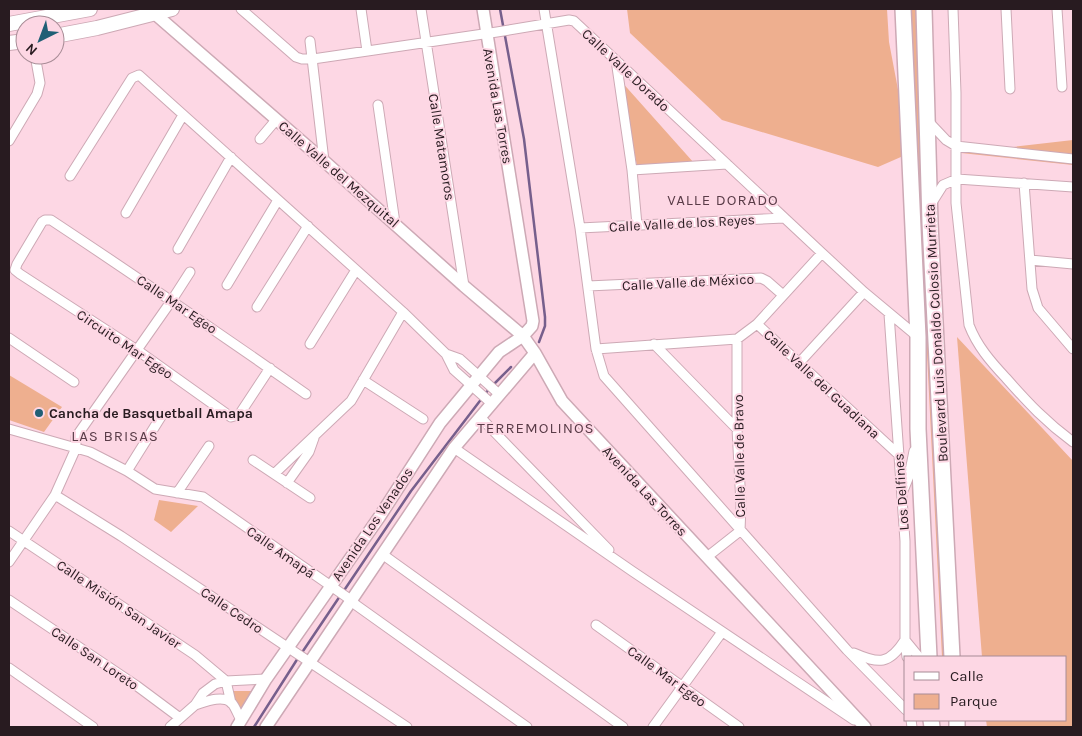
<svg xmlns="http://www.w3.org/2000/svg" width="1082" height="736" viewBox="0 0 1082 736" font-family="Karla,sans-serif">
	<rect width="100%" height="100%" fill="#fdd7e4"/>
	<!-- green -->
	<path fill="#eeaf8f" d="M627,9h260l2,33 21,111 -32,14 -156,-47 -92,-87z
		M910,9h6l5,22 29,626h-8z
		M620,80l74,83 -56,8z
		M1073,140v25l-112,-12z
		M957,337l116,124v266h-86l-1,-7h80v-63h-84z
		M9,375l53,32 -18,25 -35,-12z
		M159,500l39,6 -27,26 -17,-12z
		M232,691h27l-16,24 -5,-7z"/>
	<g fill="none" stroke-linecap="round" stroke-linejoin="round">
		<!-- stream -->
		<path stroke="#765f8c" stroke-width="2.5" d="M500,9l24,130 21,178v9l-6,16
			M493,385l18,-18
			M343,592l68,-101 78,-102
			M301,654l39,-58
			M254,727l44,-69"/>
		<!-- minor casing -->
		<g stroke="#cda9b5" stroke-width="11">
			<path id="minor" d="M241,9l55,48 6,2h11l184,-27 72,-12 5,1 248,232 42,39 54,45
				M361,9l6,42
				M421,9l43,277
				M544,9l36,219 16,121 8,27 243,274 59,60
				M953,9l3,84v110l13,122c8,21 22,37 37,53 23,26 40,44 67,64
				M1006,9l4,80
				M1057,9l5,78
				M310,41l14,120
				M616,60l16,110 5,55
				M378,105l17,118
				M928,121l18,19 10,6 117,13
				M260,139l16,-19
				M9,141l28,-47 3,-11 -5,-28
				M632,170l95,-6
				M70,176l62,-98 7,-3 264,237 43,42 8,16 37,33
				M1024,183l8,106 6,19 35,41
				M931,204l12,-19 14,-6 116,8
				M126,213l57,-98
				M580,228l204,-10
				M178,249l53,-92
				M1030,260l43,4
				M227,285l51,-85
				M588,286l173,-8 6,3 16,14
				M257,307l51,-81
				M889,314l16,227v99l14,17
				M757,324l65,-71
				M9,338l65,44
				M310,344l46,-74
				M654,344l83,85
				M596,349l141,-10 20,-15 142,131
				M446,354l14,5 39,35
				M799,363l65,-71
				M270,368l-31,47 -8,2 -94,-67 -117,-76 -5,-4 2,-6 25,-42 3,-2h6c86,57 171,115 255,174
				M363,380l60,39
				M480,417l129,133
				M9,429l81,23 37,19 28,18 48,8 148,103 5,5 171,122
				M454,448l178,123 222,149
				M253,460l57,38
				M127,471l35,-56
				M274,474l77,-73 52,-89
				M287,483l22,-31 5,-14
				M903,491l6,-15 5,-25
				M177,493l32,-47
				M55,495l66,41 286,191
				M9,531l186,124 31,26
				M382,554l241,173
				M707,557l33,-26 1,-27 -4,-75v-90
				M9,562l46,-67 21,-47v-11l96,-137 18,-28
				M9,600l128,86 43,32
				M596,625l143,102
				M905,641l2,16
				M854,653c25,11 35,12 51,-13
				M9,668l84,59
				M226,681l5,22
				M195,705c10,-3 26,-10 36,-3 4,4 7,13 10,18
				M911,720l1,7
				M170,727l25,-22 8,-12 12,-9 11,-3 40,-2
				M653,727l69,-95"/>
		</g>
		<!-- tertiary casing -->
		<g stroke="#cda9b5" stroke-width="14">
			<path id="tertiary" d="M154,13l170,148 140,125 59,50 12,17 27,48 303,326
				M237,727l29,-48 114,-163 60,-93 59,-71 24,-16 9,-10 1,-5 -50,-312
				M266,727l188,-279 81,-95"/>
		</g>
		<!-- secondary casing -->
		<g stroke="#cda9b5" stroke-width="16">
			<path id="secondary" d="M9,24l81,-15
				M55,36l42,-8 75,-19
				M9,43l16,-2"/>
		</g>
		<!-- trunk casing -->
		<g stroke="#cda9b5" stroke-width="18">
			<path id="trunk" d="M903,9l15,328v92l11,228
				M924,9l6,214 22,434
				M931,720l1,7
				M957,720v7"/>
		</g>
		<!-- minor -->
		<use href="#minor" stroke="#fff" stroke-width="9"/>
		<!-- tertiary -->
		<use href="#tertiary" stroke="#fff" stroke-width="11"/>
		<!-- secondary -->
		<use href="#secondary" stroke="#fff" stroke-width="14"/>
		<!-- trunk -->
		<use href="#trunk" stroke="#fff" stroke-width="15"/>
	</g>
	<!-- markers -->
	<circle fill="#205f75" stroke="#fdd7e4" stroke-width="2" cx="39" cy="413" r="5"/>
	<g text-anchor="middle" stroke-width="4" stroke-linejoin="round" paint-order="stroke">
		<!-- street labels -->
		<g font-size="14" fill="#281b20" stroke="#fdd7e4">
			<text transform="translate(626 70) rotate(43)" y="5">Calle Valle Dorado</text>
			<text transform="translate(498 106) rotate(80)" y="5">Avenida Las Torres</text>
			<text transform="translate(442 147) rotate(81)" y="5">Calle Matamoros</text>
			<text transform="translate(339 174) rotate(41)" y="5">Calle Valle del Mezquital</text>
			<text transform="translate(682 223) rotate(-3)" y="5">Calle Valle de los Reyes</text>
			<text transform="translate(688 282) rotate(-3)" y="5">Calle Valle de México</text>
			<text transform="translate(177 304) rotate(34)" y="5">Calle Mar Egeo</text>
			<text transform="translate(936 333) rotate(-93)" y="5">Boulevard Luis Donaldo Colosio Murrieta</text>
			<text transform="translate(125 344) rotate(34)" y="5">Circuito Mar Egeo</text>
			<text transform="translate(822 384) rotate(43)" y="5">Calle Valle del Guadiana</text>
			<text transform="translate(739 456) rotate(-91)" y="5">Calle Valle de Bravo</text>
			<text transform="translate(645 491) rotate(47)" y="5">Avenida Las Torres</text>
			<text transform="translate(901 492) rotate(-94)" y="5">Los Delfines</text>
			<text transform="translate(372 524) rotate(-56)" y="5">Avenida Los Venados</text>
			<text transform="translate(281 552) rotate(35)" y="5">Calle Amapá</text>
			<text transform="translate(119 604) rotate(34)" y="5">Calle Misión San Javier</text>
			<text transform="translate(232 610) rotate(34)" y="5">Calle Cedro</text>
			<text transform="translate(95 658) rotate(34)" y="5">Calle San Loreto</text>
			<text transform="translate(667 676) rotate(36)" y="5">Calle Mar Egeo</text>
		</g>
		<!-- poi labels -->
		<g font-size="14" font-weight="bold" fill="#281b20" stroke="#fdd7e4" text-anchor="start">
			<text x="49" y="418">Cancha de Basquetball Amapa</text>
		</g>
		<!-- neighbourhood labels -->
		<g font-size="15" letter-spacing="1" fill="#5a3c48" stroke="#fdd7e4">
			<text x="723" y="205">VALLE DORADO</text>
			<text x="536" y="433">TERREMOLINOS</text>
			<text x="115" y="441">LAS BRISAS</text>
		</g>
	</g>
	<!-- border -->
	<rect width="1082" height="736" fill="none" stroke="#281b20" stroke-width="20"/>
	<!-- legend -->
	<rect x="904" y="656" width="162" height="65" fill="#fdd7e4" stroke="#a88c96"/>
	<rect x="914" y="672" width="25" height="8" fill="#ffffff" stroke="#a88c96"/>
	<text x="950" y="681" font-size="15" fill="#281b20">Calle</text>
	<rect x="914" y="694" width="25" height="15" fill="#eeaf8f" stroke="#a88c96"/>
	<text x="950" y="706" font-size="15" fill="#281b20">Parque</text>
	<!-- north arrow -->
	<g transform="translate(40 40) rotate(222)"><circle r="24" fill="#fdd7e4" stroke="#a88c96"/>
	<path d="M0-4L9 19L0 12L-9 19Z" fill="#205f75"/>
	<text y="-8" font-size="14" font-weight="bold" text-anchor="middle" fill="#281b20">N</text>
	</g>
</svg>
